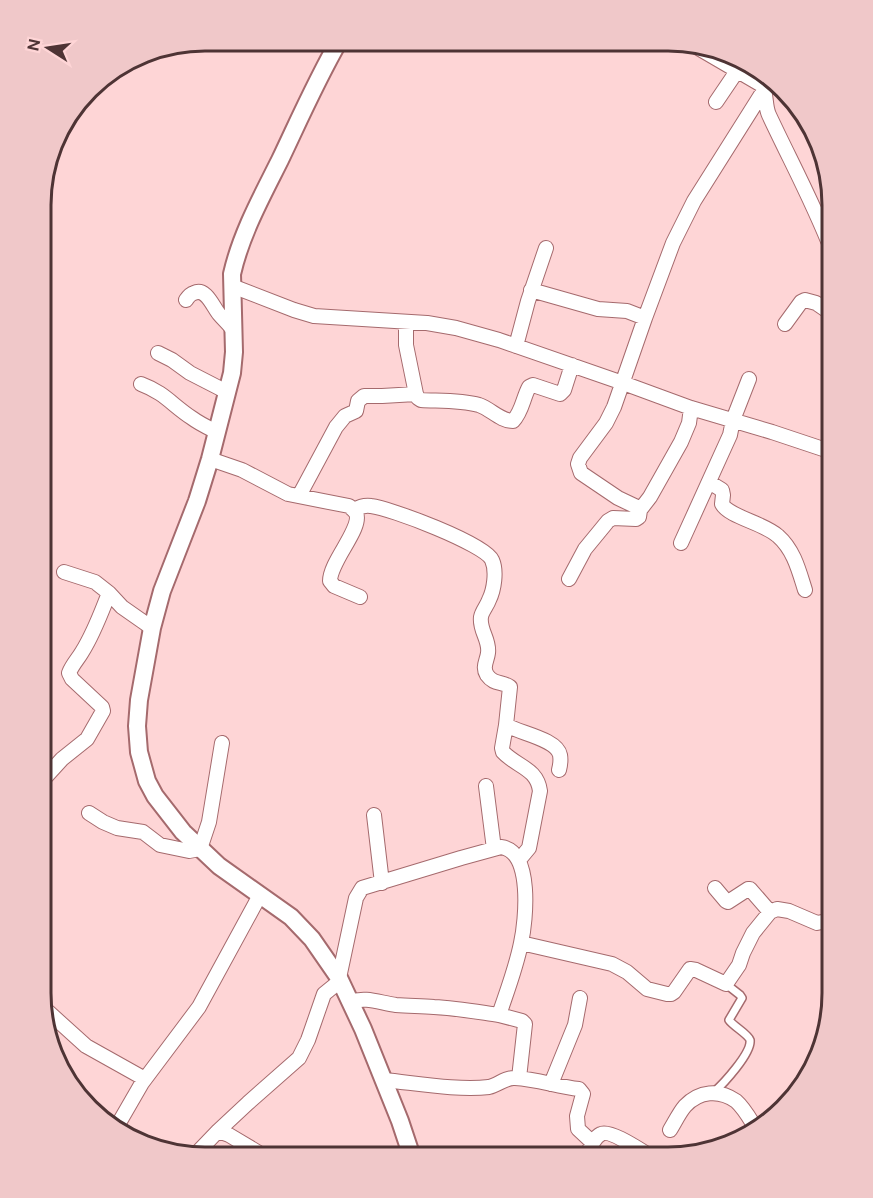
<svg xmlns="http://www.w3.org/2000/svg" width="873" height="1198" viewBox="0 0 873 1198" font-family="'DM Sans',sans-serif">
	<rect width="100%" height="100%" fill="#fed5d6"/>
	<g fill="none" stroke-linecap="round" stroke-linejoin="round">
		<!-- service casing -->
		<g stroke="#a56a6d" stroke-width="10">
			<path id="service" d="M714,1092c9,-8 38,-39 36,-52 -2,-6 -17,-14 -21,-20l13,-22 -2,-3 -14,-11"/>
		</g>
		<!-- minor casing -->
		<g stroke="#a56a6d" stroke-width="16">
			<path id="minor" d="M688,42l72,42c8,9 4,20 9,31 21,45 45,89 63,136
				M716,102l21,-31
				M232,286l62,24 20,6 113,7 29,5 43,12 124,43 68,25 81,24 60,20
				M531,290l67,19 29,2 18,7
				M186,300c2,-3 4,-6 8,-7 12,-6 19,14 25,21 5,6 10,10 14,16
				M406,322v23l10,49 2,4 3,2c18,1 40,0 58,5 12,4 21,16 34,16 9,-9 10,-23 16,-34l4,-2 27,9 4,-4 8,-25
				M785,324l16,-22 4,-2 11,3 16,11
				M516,346l12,-45 18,-53
				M158,353l14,7 18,13 37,19
				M141,384c24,9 31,21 51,34 8,6 17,10 25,14
				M210,459l32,11 46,24 61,12c2,2 5,4 7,7 7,15 -26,48 -26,68l4,5 26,11
				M709,482l13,8 1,5 -1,9c7,13 42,19 56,32 16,14 21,35 27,54
				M299,496l37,-69 9,-11 11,-5 2,-10 6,-5h18l34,-2
				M354,510c5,-3 11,-5 17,-4 19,2 114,38 121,54 5,11 2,30 -3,40 -2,6 -7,11 -8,17 -2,13 9,23 7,36 -1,8 -6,14 -1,22 7,10 15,6 23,12l-4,38 -4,23 1,4c14,15 34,16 37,39l-11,57 -10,12
				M640,510l10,-13 31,-55 8,-19 2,-15
				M681,543l49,-108 3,-15 16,-41
				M64,572l31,10 14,11 13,14 30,21
				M569,579l16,-30 23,-28 5,-3 23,1 3,-2 1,-7 -3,-3 -19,-9 -37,-25 -3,-9 2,-6 26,-35 8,-16 31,-89 28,-75 21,-42 70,-111
				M506,725c13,8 51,14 54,30 1,5 0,11 -1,15
				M41,782l21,-23 25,-20 16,-28 -1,-4 -30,-28 -3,-6c3,-8 9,-14 13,-21 12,-19 19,-39 27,-59
				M486,786l8,63
				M89,813l14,9 14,6 26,4 17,13 29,6 11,-2 9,-27 13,-79
				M374,815l8,68
				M715,888l11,13 2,1 20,-13h2l20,23
				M521,943l91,21 15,8 20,17 20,5h4l3,-2 16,-23 6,1 30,14 13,-19 4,-12 10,-20 17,-21 7,-3 12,2 28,12 15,-3
				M339,978l17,-80 6,-10 99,-30 40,-11c32,4 25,73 20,96 -5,25 -14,48 -22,72 -21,-3 -43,-7 -65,-8 -13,-1 -25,-1 -38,-2 -16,-2 -30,-9 -46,-3
				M44,1008l42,38 59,33
				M499,1015l23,6 3,3 -6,54
				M384,1080c31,3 75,11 105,7 9,-2 17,-10 26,-9 22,1 43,9 64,11l4,5 -6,22 1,13 15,14
				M551,1084l24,-59 5,-27
				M116,1128l26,-45 57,-76 61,-112
				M670,1130c5,-8 9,-17 15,-24 14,-15 34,-17 51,-5 8,7 14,18 19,26
				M218,1131l11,4 35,21
				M194,1156l24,-25 30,-28 51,-45 9,-18 16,-46 16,-13
				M586,1157c4,-8 7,-19 15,-23 9,-5 42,18 51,23"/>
		</g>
		<!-- tertiary casing -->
		<g stroke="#a56a6d" stroke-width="20">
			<path id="tertiary" d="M339,41c-22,38 -40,79 -59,119 -18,36 -39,74 -48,114l2,78 -2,21 -22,86 -13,42 -35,90 -10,37 -13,72 -2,26 2,26 8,29 8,15 28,36 36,34 72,51 21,22 27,39 24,51 37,92 12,36"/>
		</g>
		<!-- service -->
		<use href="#service" stroke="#fff" stroke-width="7"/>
		<!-- minor -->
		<use href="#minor" stroke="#fff" stroke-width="14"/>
		<!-- tertiary -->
		<use href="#tertiary" stroke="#fff" stroke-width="16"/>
	</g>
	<!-- crop -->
	<path d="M0 0H873V1198H0ZM205 51H668A154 154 0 0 1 822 205V993A154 154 0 0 1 668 1147H205A154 154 0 0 1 51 993V205A154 154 0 0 1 205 51Z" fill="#f0c8c9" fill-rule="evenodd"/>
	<path fill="none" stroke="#4e3435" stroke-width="3" d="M205 51H668A154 154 0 0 1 822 205V993A154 154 0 0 1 668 1147H205A154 154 0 0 1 51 993V205A154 154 0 0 1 205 51Z"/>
	<!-- north arrow -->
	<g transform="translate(48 48) rotate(282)" stroke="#fed5d6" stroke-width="4.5" paint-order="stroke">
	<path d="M0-4.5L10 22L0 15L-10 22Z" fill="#4e3435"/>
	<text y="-9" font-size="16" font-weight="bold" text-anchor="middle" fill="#4e3435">N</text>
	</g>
</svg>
